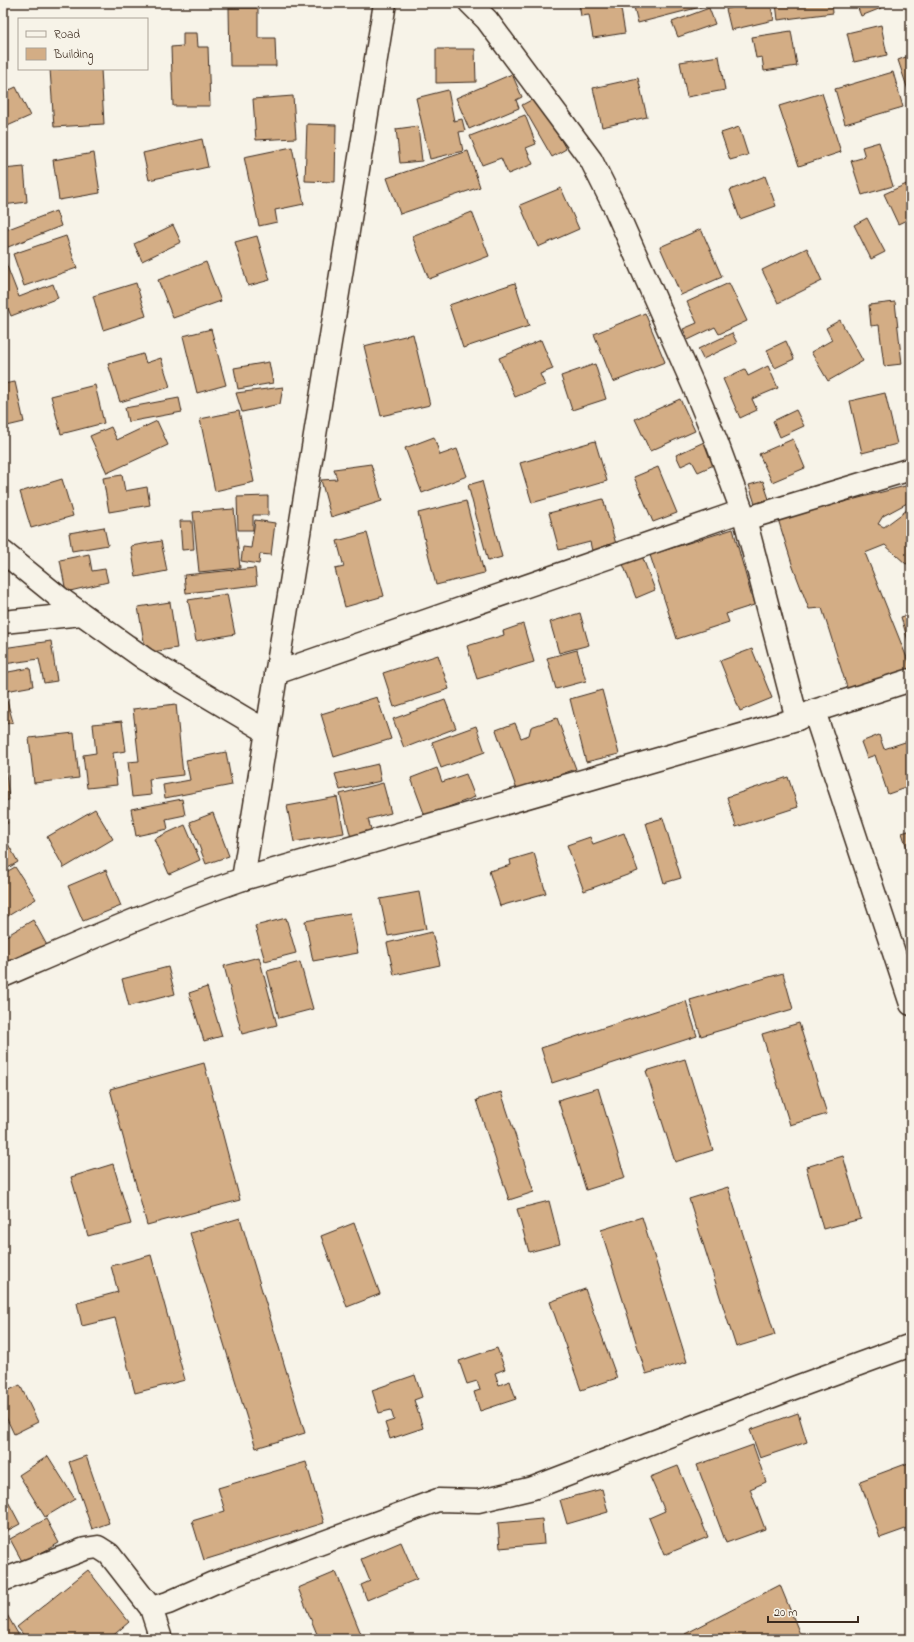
<svg xmlns="http://www.w3.org/2000/svg" width="914" height="1642" viewBox="0 0 914 1642" font-family="'Indie Flower',sans-serif">
	<rect width="100%" height="100%" fill="#f7f3e8"/>
	<filter id="ink" filterUnits="userSpaceOnUse"><feTurbulence type="fractalNoise" baseFrequency=".025" numOctaves="2"/><feDisplacementMap in="SourceGraphic" scale="8" xChannelSelector="R" yChannelSelector="G"/><feConvolveMatrix kernelMatrix="1 2 1 2 8 2 1 2 1" color-interpolation-filters="sRGB"/></filter>
	<g filter="url(#ink)">
		<!-- building -->
		<path fill="#d3ad85" stroke="#3b2a1e" d="M620,3l5,30 -32,5 -4,-23 -8,1 -2,-12z
			M633,3h74l1,2 -70,18z
			M747,3h23l4,17 -43,10 -5,-21 21,-5z
			M776,3h56l1,10 -55,7z
			M856,3h38l-33,13z
			M229,8h29v30h17l1,28h-46z
			M709,8l6,16 -37,13 -6,-15z
			M881,25l6,30 -33,7 -7,-29z
			M791,31l6,35 -33,5 -2,-14 -6,1 -4,-21z
			M183,33h14l1,14h10l2,59h-37l-2,-59 12,-1z
			M436,49h39l1,33 -40,1z
			M911,55v34l-3,1 -10,-30z
			M719,56l6,34 -38,7 -7,-35z
			M3,64l5,12 -5,2z
			M50,69h51l3,55 -50,3z
			M893,72l10,35 -58,17 -10,-35z
			M512,74l10,23 -6,3 3,8 -50,21 -13,-31z
			M638,78l9,39 -45,10 -9,-39z
			M16,87l14,29 -27,12v-35z
			M448,90l6,31 8,-2 3,12 -6,1 4,19 -33,8 -14,-61z
			M822,93l19,59 -42,14 -20,-60z
			M293,96l3,42 -40,2 -3,-41z
			M537,97l29,52 -14,8 -30,-52z
			M525,115l11,29 -10,4 7,16 -25,10 -7,-16 -19,7 -12,-29z
			M307,124l29,1 -1,57 -30,-1z
			M418,126l4,35 -22,2 -4,-34z
			M739,127l9,28 -18,5 -9,-27z
			M202,139l6,28 -59,13 -6,-27z
			M879,142l14,44 -31,9 -11,-34 14,-4 -3,-10z
			M292,147l12,57 -29,6 2,12 -18,4 -15,-69z
			M468,151l12,36 -80,27 -13,-36z
			M94,153l6,40 -41,7 -6,-40z
			M24,167l3,35 -24,3v-36z
			M765,176l11,30 -36,13 -10,-29z
			M911,182v36l-13,6 -14,-30z
			M561,188l18,41 -41,18 -18,-42z
			M56,211l5,15 -58,23v-18z
			M472,212l17,44 -60,23 -17,-43z
			M867,218l18,34 -14,7 -17,-34z
			M173,225l8,17 -39,19 -8,-17z
			M701,229l21,48 -41,18 -21,-48z
			M66,236l11,32 -53,18 -11,-32z
			M257,236l13,44 -22,6 -13,-44z
			M807,248l15,33 -44,22 -16,-33z
			M3,256l16,41 34,-13 5,14 -47,18 -8,-20z
			M206,262l15,39 -48,17 -15,-38z
			M136,283l10,33 -43,14 -10,-34z
			M515,283l14,43 -66,22 -14,-43z
			M729,283l18,38 -28,13 -4,-7 -27,13 -5,-11 14,-6 -10,-21z
			M895,302l7,62 -18,2 -5,-41 -8,1 -2,-21z
			M645,313l20,49 -52,20 -19,-48z
			M840,320l23,41 -35,20 -17,-29 21,-12 -6,-12z
			M211,329l15,56 -29,8 -14,-57z
			M732,333l5,10 -34,16 -5,-10z
			M413,334l17,71 -49,11 -17,-70z
			M541,340l12,29 -13,5 5,11 -30,12 -16,-39z
			M786,341l8,18 -19,9 -8,-18z
			M143,354l3,9 15,-5 9,29 -50,15 -12,-38z
			M269,362l4,21 -35,6 -4,-21z
			M595,364l11,35 -34,11 -11,-34z
			M768,366l10,22 -26,11 5,11 -17,8 -17,-39 22,-10 3,7z
			M15,382l9,40 -21,5v-43z
			M95,385l9,38 -43,11 -10,-38z
			M283,387l-3,17 -38,8 -6,-19z
			M885,393l12,51 -35,9 -12,-52z
			M179,398l3,14 -54,10 -3,-14z
			M680,399l15,32 -45,20 -15,-32z
			M796,410l8,16 -24,11 -7,-16z
			M239,411l15,71 -39,9 -15,-72z
			M157,421l11,24 -61,28 -17,-37 21,-9 6,13z
			M434,437l6,18 17,-6 10,27 -45,17 -17,-45z
			M793,439l12,29 -33,14 -13,-28z
			M595,441l12,40 -75,22 -12,-40z
			M704,442l12,22 -18,8 -6,-11 -11,5 -5,-11z
			M371,464l11,37 -51,16 -10,-37 16,-1 -3,-10z
			M658,467l19,46 -24,9 -19,-45z
			M122,475l3,16 22,-4 3,18 -41,7 -6,-34z
			M62,479l11,37 -42,12 -11,-36z
			M482,481l20,76 -14,4 -20,-76z
			M763,481l6,18 -14,5 -6,-19z
			M909,485l2,3v13l-28,15 -5,8 6,3 27,-20v55l-5,2 -21,-19 -20,8 46,115v8l-61,21 -28,-89 -13,1 -16,-42 -15,-48z
			M268,496v19h-15v15h-15l-1,-33z
			M603,499l13,45 -24,7 -2,-9 -31,8 -10,-37z
			M466,501l18,72 -48,12 -18,-72z
			M234,509l6,59 -41,4 -6,-60z
			M255,520l20,3 -4,32 -11,-1 -1,10 -18,-3 2,-14 8,1z
			M180,521h12l2,28 -12,1z
			M104,527l4,18 -36,6 -3,-18z
			M733,529l21,76 -28,9 3,8 -52,17 -27,-84z
			M367,533l17,63 -39,11 -10,-38 9,-2 -7,-26z
			M161,541l6,30 -31,6 -5,-31z
			M89,554l3,17 13,-2 3,13 -42,10 -6,-32z
			M642,556l13,34 -19,8 -13,-34z
			M255,568l2,17 -71,8 -2,-18z
			M3,588l3,20h-3z
			M227,594l8,40 -39,7 -8,-41z
			M170,602l7,46 -31,5 -8,-46z
			M580,613l9,32 -30,8 -9,-31z
			M911,614v37l-10,-34z
			M523,624l11,38 -57,17 -10,-33 37,-11 -1,-4z
			M51,641l6,40 -13,2 -5,-24 -35,5 -1,-16z
			M752,649l20,49 -32,13 -20,-50z
			M577,650l9,31 -30,8 -9,-31z
			M438,655l11,34 -55,18 -11,-34z
			M30,668l3,18 -27,5 -3,-18z
			M602,690l17,64 -33,8 -16,-63z
			M377,697l14,42 -57,18 -13,-43z
			M445,700l11,28 -52,20 -11,-29z
			M7,701l6,21 -10,3v-23z
			M176,704l7,71 -34,4 2,16 -19,2 -4,-35 11,-1 -6,-52z
			M557,718l19,51 -59,21 -21,-60 19,-7 6,15 8,-3 2,-8z
			M122,721l4,30 -13,2 4,32 -30,3 -4,-33 13,-2 -3,-29z
			M476,726l9,26 -44,16 -9,-26z
			M74,733l5,45 -45,5 -5,-45z
			M879,735l5,14 27,-9v46l-23,8 -13,-39 -8,3 -6,-16z
			M3,746l6,54 -6,1z
			M226,752l6,33 -67,13 -2,-13 27,-5 -4,-20z
			M378,764l3,17 -41,9 -5,-16z
			M437,768l5,14 24,-8 9,23 -50,19 -14,-38z
			M788,777l10,30 -62,20 -9,-30z
			M383,783l8,30 -23,6 5,17 -21,6 -12,-48z
			M337,797l7,36 -50,9 -7,-36z
			M182,799l3,16 -19,4 2,10 -32,7 -5,-27z
			M95,809l18,30 -49,29 -17,-31z
			M3,813l5,10 -5,3z
			M213,813l16,43 -23,8 -16,-42z
			M663,818l18,60 -17,5 -18,-60z
			M185,825l15,35 -31,14 -15,-35z
			M911,830v30l-9,-27z
			M624,833l14,38 -54,20 -17,-46 23,-8 3,7z
			M3,835l15,27 -15,9z
			M534,853l12,40 -46,13 -11,-35 22,-6 -1,-5z
			M15,867l21,32 -33,20v-45z
			M106,870l15,36 -38,15 -15,-35z
			M419,892l7,37 -38,7 -8,-37z
			M350,913l8,40 -45,8 -8,-40z
			M286,918l10,35 -31,8 -10,-35z
			M33,920l16,29 -46,27v-38z
			M432,932l8,33 -46,10 -7,-32z
			M259,957l18,68 -35,9 -18,-68z
			M300,962l13,47 -34,9 -12,-47z
			M168,967l7,27 -46,12 -7,-27z
			M783,973l10,36 -92,27 -11,-36z
			M207,987l15,49 -18,5 -15,-48z
			M686,1001l11,35 -145,47 -11,-35z
			M799,1023l28,91 -37,11 -28,-91z
			M685,1059l28,91 -38,12 -29,-91z
			M204,1063l36,137 -93,25 -37,-136z
			M598,1088l27,90 -39,12 -28,-90z
			M501,1092l33,100 -25,8 -33,-100z
			M843,1156l18,63 -38,10 -17,-62z
			M113,1164l18,60 -43,12 -17,-59z
			M728,1187l47,148 -39,12 -47,-148z
			M549,1201l11,43 -31,8 -12,-43z
			M642,1217l45,145 -41,12 -45,-144z
			M240,1218l65,215 -49,15 -66,-215z
			M354,1223l26,71 -33,13 -26,-71z
			M151,1255l34,125 -50,13 -20,-75 -33,8 -5,-23 41,-11 -7,-26z
			M585,1289l32,89 -36,12 -31,-88z
			M497,1348l8,21 -10,4 4,12 11,-4 6,18 -36,12 -6,-19 6,-2 -3,-9 -10,3 -8,-23z
			M415,1375l7,22 -8,3 9,28 -33,11 -5,-16 9,-3 -3,-10 -12,3 -7,-23z
			M20,1385l18,37 -24,12 -10,-21 -1,1v-21z
			M798,1413l9,29 -47,16 -10,-28z
			M753,1445l13,37 -16,7 15,40 -39,14 -29,-78z
			M48,1456l27,43 -30,18 -26,-42z
			M86,1456l23,67 -17,6 -23,-67z
			M306,1462l18,61 -120,37 -12,-39 33,-10 -7,-23z
			M911,1462v65l-31,11 -20,-57z
			M678,1466l30,71 -44,18 -15,-37 16,-7 -15,-34z
			M602,1489l6,23 -41,12 -7,-24z
			M3,1492l17,32 -17,9z
			M46,1519l13,24 -36,20 -13,-24z
			M542,1519l2,25 -44,4 -2,-25z
			M401,1542l16,37 -50,21 -6,-15 9,-4 -9,-22z
			M88,1570l41,52 -20,17h-82l-10,-12z
			M336,1572l27,67h-44l-21,-51z
			M780,1585l22,54h-115l-2,-5z
			M6,1613l15,26h-18v-24z"/>
		<g fill="none" stroke-linecap="round" stroke-linejoin="round">
			<!-- minor casing -->
			<g stroke="#3b2a1e" stroke-width="25">
				<path id="minor" d="M470,3l17,17 104,140 24,48 79,179 23,56 28,76 52,200
					M745,519l166,-50
					M3,552l58,47 84,60 121,72
					M3,622l79,-8
					M276,673l466,-162
					M814,711l97,293
					M243,879l142,-876
					M3,1580l82,-31 13,-2 11,7 42,54 10,31
					M151,1608l17,-5 45,-20 225,-83 40,1 55,-13 258,-99 120,-44"/>
			</g>
			<!-- tertiary casing -->
			<g stroke="#3b2a1e" stroke-width="25">
				<path id="tertiary" d="M3,976c79,-34 158,-69 240,-97l554,-160 17,-8 97,-31"/>
			</g>
			<!-- minor -->
			<use href="#minor" stroke="#f7f3e8" stroke-width="22"/>
			<!-- tertiary -->
			<use href="#tertiary" stroke="#f7f3e8" stroke-width="22"/>
		</g>
	</g>
	<!-- margin -->
	<rect width="914" height="1642" fill="none" stroke="#f7f3e8" stroke-width="16"/>
	<rect x="8" y="8" width="898" height="1626" fill="none" stroke="#3b2a1e" stroke-width="1.5" filter="url(#ink)"/>
	<!-- legend -->
	<rect x="18" y="18" width="130" height="52" fill="#f7f3e8" stroke="#aca397"/>
	<rect x="26" y="31" width="20" height="6" fill="#f7f3e8" stroke="#aca397"/>
	<text x="54" y="38" font-size="12" fill="#3b2a1e">Road</text>
	<rect x="26" y="48" width="20" height="12" fill="#d3ad85" stroke="#aca397"/>
	<text x="54" y="58" font-size="12" fill="#3b2a1e">Building</text>
	<!-- scale -->
	<path d="M768 1616v6h90v-6" fill="none" stroke="#3b2a1e" stroke-width="2"/>
	<text x="774" y="1616" font-size="12" fill="#3b2a1e" stroke="#f7f3e8" stroke-width="3" paint-order="stroke">20 m</text>
</svg>
